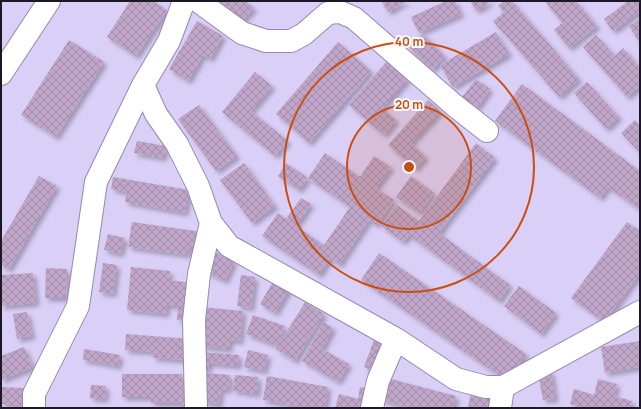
<svg xmlns="http://www.w3.org/2000/svg" width="641" height="409" viewBox="0 0 641 409" font-family="Manrope,sans-serif">
	<defs>
		<pattern id="building-cross-hatch" width="8" height="8" patternUnits="userSpaceOnUse"><rect width="8" height="8" fill="#bfa5c7"/><path d="M0 0l8 8M0 8l8-8" fill="none" stroke="#a48dab"/></pattern>
		<filter id="shadow"><feDropShadow dx="3.5" dy="3.5" stdDeviation="2" flood-color="#0004"/></filter>
	</defs>
	<rect width="100%" height="100%" fill="#dacff7"/>
	<!-- building -->
	<path fill="url(#building-cross-hatch)" filter="url(#shadow)" d="M130,1h23l14,9 -31,46 -29,-19z
		M219,1h27l8,7 -13,14z
		M381,1h26l-19,11z
		M446,1h9l6,13 -42,19 -8,-16z
		M470,1h22l-16,10z
		M504,1h8l67,78 -20,18 -66,-76 11,-9 -6,-6z
		M545,1h31l21,25 -28,22 -15,-18 8,-7z
		M628,1h12v10l-27,20 -9,-12z
		M640,19v24l-11,-17z
		M197,21l26,15 -13,23 -7,-4 -15,26 -19,-12z
		M496,32l13,22 -56,33 -13,-22z
		M423,34l22,22 -13,14 -23,-22z
		M596,35l19,21 8,-8 17,20v18l-13,11 -44,-50z
		M69,40l35,22 -48,75 -35,-22z
		M338,42l33,29 -62,72 -33,-29z
		M387,61l21,18 -26,29 14,12 -12,15 -35,-30z
		M255,72l17,14 -21,25 37,30 -13,15 -53,-44z
		M476,79l14,10 -13,19 -15,-11z
		M587,82l32,35 -13,12 -32,-36z
		M522,84l118,87v39l-32,-23 -8,11 -105,-77z
		M428,100l12,11 -29,32 15,14 -11,12 -27,-24z
		M199,105l38,51 -21,15 -38,-52z
		M635,120l5,6v27l-19,-20z
		M137,141l29,5 -3,12 -29,-5z
		M476,143l19,15 -56,75 71,52 -11,16 -90,-66 -6,7 -22,-16 16,-21 22,16z
		M325,153l35,24 14,-21 17,11 -15,21 18,12 -17,25 -8,-5 -30,45 -9,-7 -11,17 -57,-39 16,-23 8,6 15,-21 10,6 -15,22 28,19 26,-38 -42,-29z
		M244,163l31,43 -23,17 -32,-43z
		M286,163l22,15 -9,12 -21,-14z
		M39,176l18,10 -48,83 -8,-4v-24z
		M411,176l23,17 -15,20 -23,-16z
		M113,177l76,13 -4,23 -60,-11 1,-10 -15,-3z
		M132,222l70,10 -2,17 -11,-2 -1,8 -60,-8z
		M627,222l13,9v42l-36,49 -33,-24z
		M108,234l17,4 -5,16 -16,-4z
		M211,250l23,11 -9,20 -23,-11z
		M379,253l147,101 -19,27 -146,-101z
		M103,263l14,2 -4,29 -14,-2z
		M131,267l39,4 -1,9 23,3 -1,38 -14,-1 1,-14 -11,-1 -1,9 -39,-4z
		M46,268l21,1 -1,29h-21z
		M33,273l3,30 -35,3v-31z
		M241,275l14,2 -4,31 -14,-2z
		M274,280l15,9 -14,24 -15,-9z
		M519,286l37,27 -15,21 -37,-28z
		M305,302l19,12 -29,47 -19,-12z
		M201,307l42,4 -3,30 -10,-1 -1,9 -32,-3z
		M27,312l5,24 -15,3 -4,-25z
		M253,315l32,11 -7,20 -32,-12z
		M324,322l9,6 -11,21 27,15 -11,18 -36,-21z
		M126,334l64,5 -1,21 -36,-2 1,-6 -29,-2z
		M374,340l15,6 -10,27 -15,-6z
		M640,341v26l-35,6 -4,-26z
		M24,347l9,20 -32,13v-24z
		M84,349l36,6 -2,11 -35,-6z
		M248,350l20,5 -4,16 -20,-4z
		M201,352l38,3 -1,11 -29,-3 -1,7 -9,-1z
		M551,371l4,28 -12,1 -5,-27z
		M206,373l24,2 -1,15 -8,-1 -2,15 -16,-2z
		M122,374h60v6h11v28h-12v-5h-30v-6h-29z
		M235,375l23,2 -1,17 -24,-3z
		M267,376l61,11 -3,21h-17l-45,-8z
		M387,378l69,18 -3,12h-42l-30,-8z
		M598,379l19,5 -3,12 18,5 -2,7h-47l-13,-4 4,-15 20,6z
		M91,385l15,1 -1,13 -15,-1z
		M1,387l25,1 -1,20h-15v-4h-9z
		M360,387l14,3 -5,18h-34l4,-14 19,5z
		M471,390l28,5 -3,13h-28z"/>
	<g fill="none" stroke-linecap="round" stroke-linejoin="round">
		<!-- minor casing -->
		<g stroke="#9489ae" stroke-width="24">
			<path id="minor" d="M198,1l44,32 24,8h25l13,-7 24,-21 12,-1 14,6 100,87 33,26
				M143,85l26,-44 15,-40
				M34,408v-14l44,-88 18,-124 47,-97 13,29 21,30 21,42 13,37 18,23 167,93 60,40 30,8h17l137,-75
				M196,408l-2,-88 5,-46 12,-51
				M372,408l6,-27 18,-42
				M500,408l3,-21"/>
		</g>
		<!-- tertiary casing -->
		<g stroke="#9489ae" stroke-width="24">
			<path id="tertiary" d="M1,74l48,-73"/>
		</g>
		<!-- minor -->
		<use href="#minor" stroke="#fff" stroke-width="22"/>
		<!-- tertiary -->
		<use href="#tertiary" stroke="#fff" stroke-width="22"/>
	</g>
	<!-- distance rings -->
	<circle cx="409" cy="167" r="62" fill="#c94f10" fill-opacity=".12"/>
	<g fill="none" stroke="#c94f10" stroke-width="2">
		<circle cx="409" cy="167" r="62"/>
		<circle cx="409" cy="167" r="125"/>
	</g>
	<circle cx="409" cy="167" r="6" fill="#c94f10" stroke="#f8f6fe" stroke-width="2"/>
	<g font-size="12" text-anchor="middle" font-weight="bold" fill="#c94f10" stroke="#f8f6fe" stroke-width="4" stroke-linejoin="round" paint-order="stroke">
		<text x="409" y="46">40 m</text>
		<text x="409" y="109">20 m</text>
	</g>
	<!-- border -->
	<rect width="641" height="409" fill="none" stroke="#1c1725" stroke-width="4"/>
</svg>
